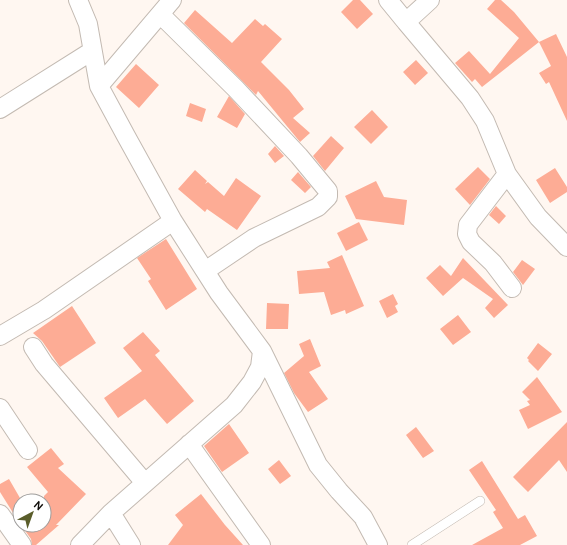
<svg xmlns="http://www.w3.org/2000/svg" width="567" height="545" viewBox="0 0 567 545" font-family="Cabin,sans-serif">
	<rect width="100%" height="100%" fill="#fff7f1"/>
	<!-- building -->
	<path fill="#fdac95" d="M353,0h7l13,14 -16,15 -16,-17z
		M495,0h6l13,12 25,30 -57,45 -7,-8 -3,3 -17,-19 14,-12 21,23 29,-36 -32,-29z
		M195,10l37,33 23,-24 8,7 2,-2 17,15 -21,23 28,28 15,19 -11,9 17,15 -10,9 -42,-51 -2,4 -72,-72z
		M556,34l11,23v64l-18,-39 -3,2 -7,-11 12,-7 -12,-24z
		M416,60l12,13 -13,12 -12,-13z
		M136,64l23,21 -20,23 -23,-21z
		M229,96l16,18 -8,14 -20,-11z
		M190,103l16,6 -4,13 -16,-6z
		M372,110l16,17 -17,17 -17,-17z
		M331,136l13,12 -19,23 -12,-15z
		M275,146l9,10 -9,7 -7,-9z
		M478,167l12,12 -20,26 -15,-16z
		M555,168l12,19v5l-17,11 -14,-23z
		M195,170l12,11 -2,3 3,-2 16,14 12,-18 25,18 -24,34 -30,-21 -2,3 -27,-23z
		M298,172l13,15 -6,6 -14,-13z
		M376,181l8,16 23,3 -3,25 -48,-6 -11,-23z
		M496,206l10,10 -7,8 -10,-9z
		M359,222l9,18 -22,11 -9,-18z
		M166,239l31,50 -31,21 -18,-29 3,-2 -14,-21z
		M342,255l22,51 -18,8 -1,-4 -14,5 -7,-23 -25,2 -2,-23 33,-3 -3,-6z
		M463,258l45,47 -14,13 -9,-10 8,-9 -30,-21 -20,18 -17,-18 14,-13 11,11z
		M522,260l13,9 -12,16 -10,-13z
		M393,294l5,10 -3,2 3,6 -11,6 -8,-17z
		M267,303l22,1 -1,25h-22z
		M72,306l24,37 -36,24 -18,-26 -9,-8z
		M458,315l13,17 -18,13 -13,-16z
		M143,332l17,19 -5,4 39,46 -27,23 -22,-25 -27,19 -14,-20 38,-27 -19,-23z
		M310,339l11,27 -12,6 19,27 -20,13 -14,-19 -10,-20 20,-17 -5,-12z
		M538,343l14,11 -14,17 -10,-10 1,-1 -2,-2z
		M537,377l25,35 -34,17 -9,-19 11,-5 -3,-4 3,-1 -8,-8z
		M567,422v50l-8,-12 -31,32 -15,-15z
		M229,424l20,29 -27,19 -18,-26z
		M416,427l18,24 -11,7 -17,-23z
		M51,448l13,16 -6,4 28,26 -30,31h3l-23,20h-4l-1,-6 -10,-14h23v-29l4,-4 -21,-25z
		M279,460l12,16 -11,8 -12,-15z
		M482,461l36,58 7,-4 12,21 -17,9h-48l31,-17 -10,-16 3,-2 -27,-40z
		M9,479l11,19v26l-20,-32v-8z
		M201,494l24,31 18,20h-75l15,-20 -8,-10z"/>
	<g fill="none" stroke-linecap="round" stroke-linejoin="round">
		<!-- lane casing -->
		<g stroke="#c3bab2" stroke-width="10">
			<path id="lane" d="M412,545l68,-44"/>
		</g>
		<!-- street casing -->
		<g stroke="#c3bab2" stroke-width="20">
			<path id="street" d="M78,0l10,24 11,62 27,50 47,85 46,72 43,58 56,114 21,26 24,26 15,28
				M388,0l18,22
				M430,0l-24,22 64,76 15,23 22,53 31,43 29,30
				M161,15l75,74 63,67 29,35v6l-10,10 -64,31 -49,33
				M99,86l73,-86
				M0,109l92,-58
				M507,174l-39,51 -1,9 4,8 22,21 19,25
				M0,336l44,-26 129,-89
				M33,347l11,17 101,119
				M0,408l28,42
				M189,444l72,101
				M111,513l20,32
				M0,514l22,31
				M80,545l31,-32 123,-108 18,-23 8,-15 2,-16"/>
		</g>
		<!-- lane -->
		<use href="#lane" stroke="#fff" stroke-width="9"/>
		<!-- street -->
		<use href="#street" stroke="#fff" stroke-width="18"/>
	</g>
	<!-- north arrow -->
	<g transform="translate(32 513) rotate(41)"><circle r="19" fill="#ffffff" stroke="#9f9d9c"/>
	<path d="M0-3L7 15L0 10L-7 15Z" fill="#5a5d2a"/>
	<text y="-6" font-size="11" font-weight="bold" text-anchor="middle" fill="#0e0b08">N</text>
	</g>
</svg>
